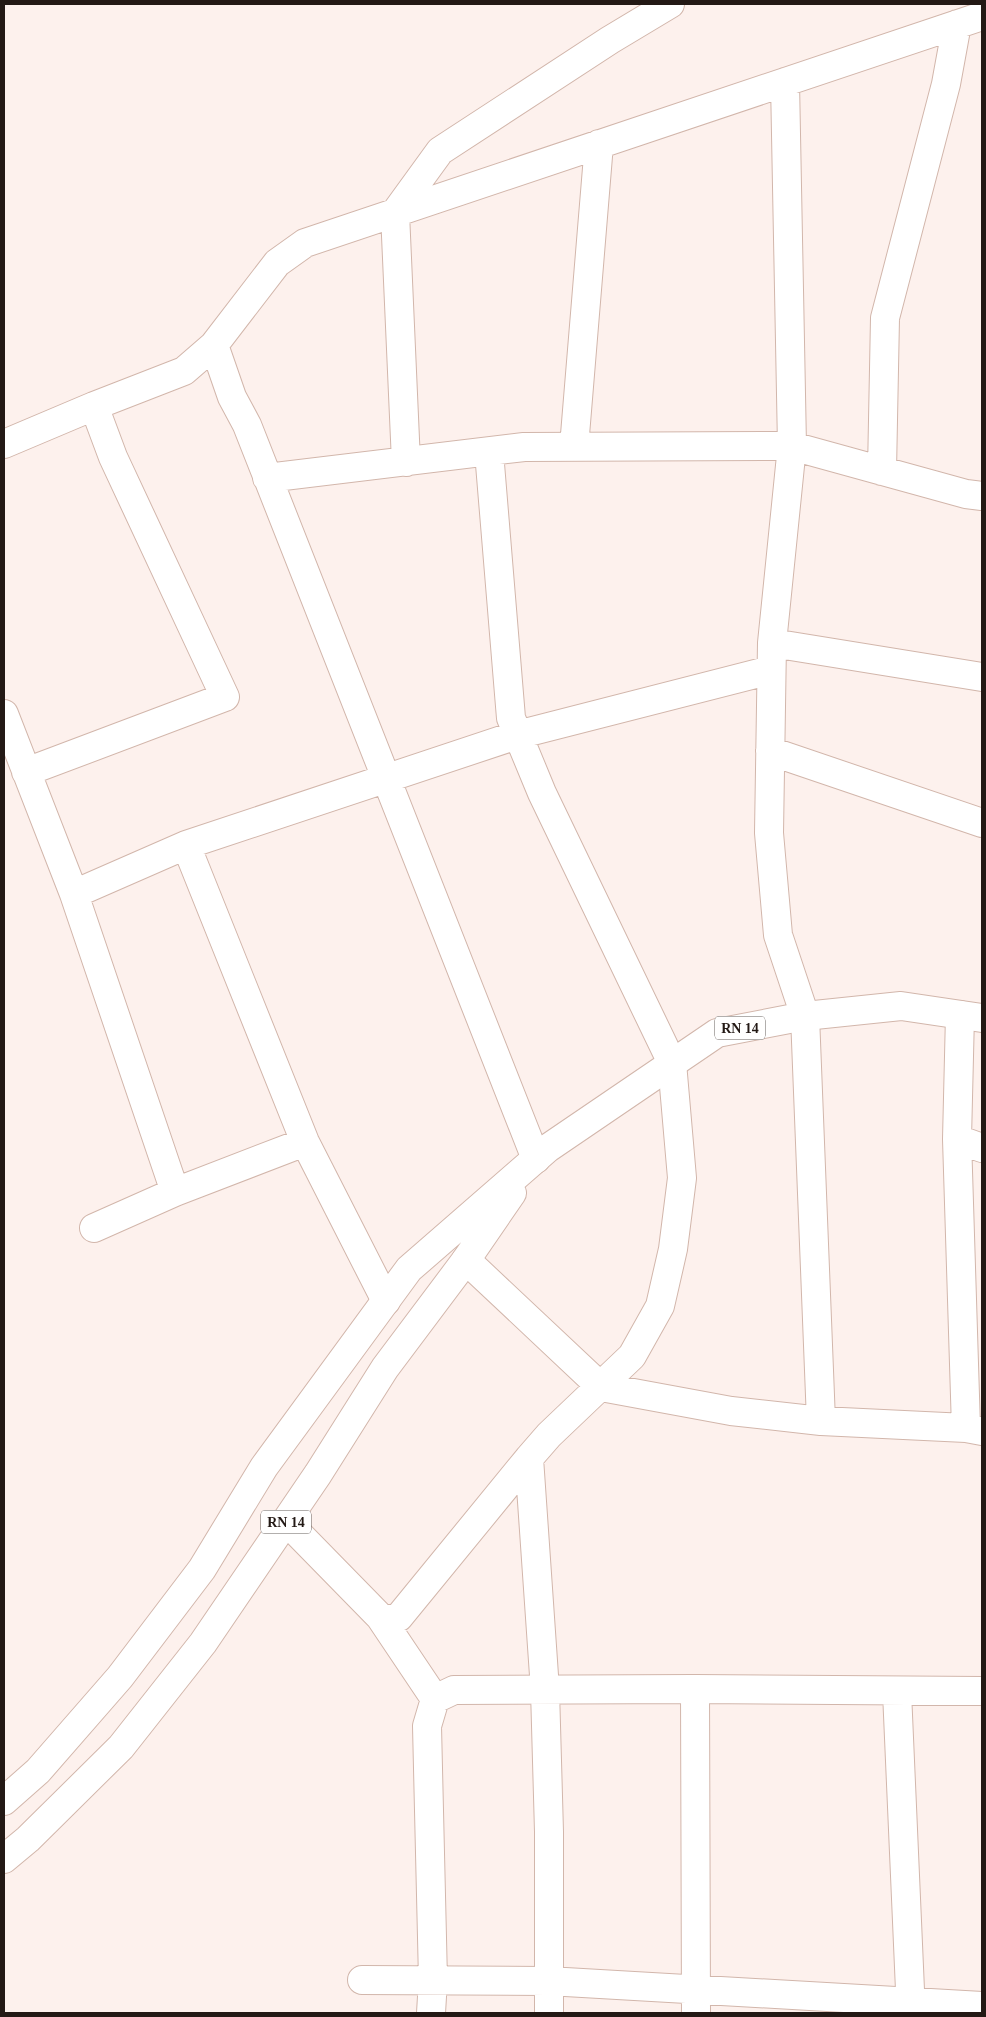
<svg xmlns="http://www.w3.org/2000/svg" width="986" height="2017" viewBox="0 0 986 2017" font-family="Georgia,serif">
	<rect width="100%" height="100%" fill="#fdf1ed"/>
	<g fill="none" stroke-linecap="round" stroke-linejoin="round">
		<!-- minor casing -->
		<g stroke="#d2b6ab" stroke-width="30">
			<path id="minor" d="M785,82l7,364 -20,197 -3,190 9,102 27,81 16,405
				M94,406l90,-35 30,-26
				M4,444l90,-38 19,51 112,240 -199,75
				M574,447l25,-303
				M489,452l22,266 31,75 130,270 10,115 -9,71 -13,57 -28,50 -83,79 -20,23 16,232 4,142v181
				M406,462l-11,-249 45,-62 170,-111 60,-36
				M882,471l3,-153 61,-234 11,-60
				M267,478l257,-31 268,-1 174,48 16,2
				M772,643l210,34
				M4,714l70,180 101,298
				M770,751l212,72
				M186,845l119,297 81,159
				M74,894l112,-49 331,-110 254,-65
				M960,1015l-3,124 9,289
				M957,1139l25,9
				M536,1159l-289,-734 -15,-28 -18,-52 63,-82 28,-20 677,-227
				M94,1228l81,-36 130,-50
				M466,1260l135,127 130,24 90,10 145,7 16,3
				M286,1521l94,96 9,2 10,-2 130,-159
				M380,1617l55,82
				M695,1689l1,324
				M897,1692l14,321
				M362,1980l186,1 434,25
				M431,2013l2,-33 -6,-254 8,-27 19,-9 241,-1 287,2"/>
		</g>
		<!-- major casing -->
		<g stroke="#d2b6ab" stroke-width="30">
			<path id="major" d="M4,1801l34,-30 82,-94 82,-108 62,-102 145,-198 139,-121 169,-115 88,-17 96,-10 81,12
				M4,1859l24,-20 93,-92 82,-104 115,-169 67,-106 81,-108 46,-67"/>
		</g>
		<!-- minor -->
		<use href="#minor" stroke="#fff" stroke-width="28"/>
		<!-- major -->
		<use href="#major" stroke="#fff" stroke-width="28"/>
	</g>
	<g text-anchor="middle" stroke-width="4" stroke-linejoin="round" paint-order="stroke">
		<!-- shield labels -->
		<g fill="#fff" stroke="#655e5b" stroke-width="1">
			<rect x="715" y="1016.5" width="50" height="23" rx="4"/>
			<rect x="261" y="1510.5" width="50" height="23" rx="4"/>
		</g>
		<g font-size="14" font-weight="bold" fill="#231915">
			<text x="740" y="1033">RN 14</text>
			<text x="286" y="1527">RN 14</text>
		</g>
	</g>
	<!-- border -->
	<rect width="986" height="2017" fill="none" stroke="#231915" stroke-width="10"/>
</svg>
